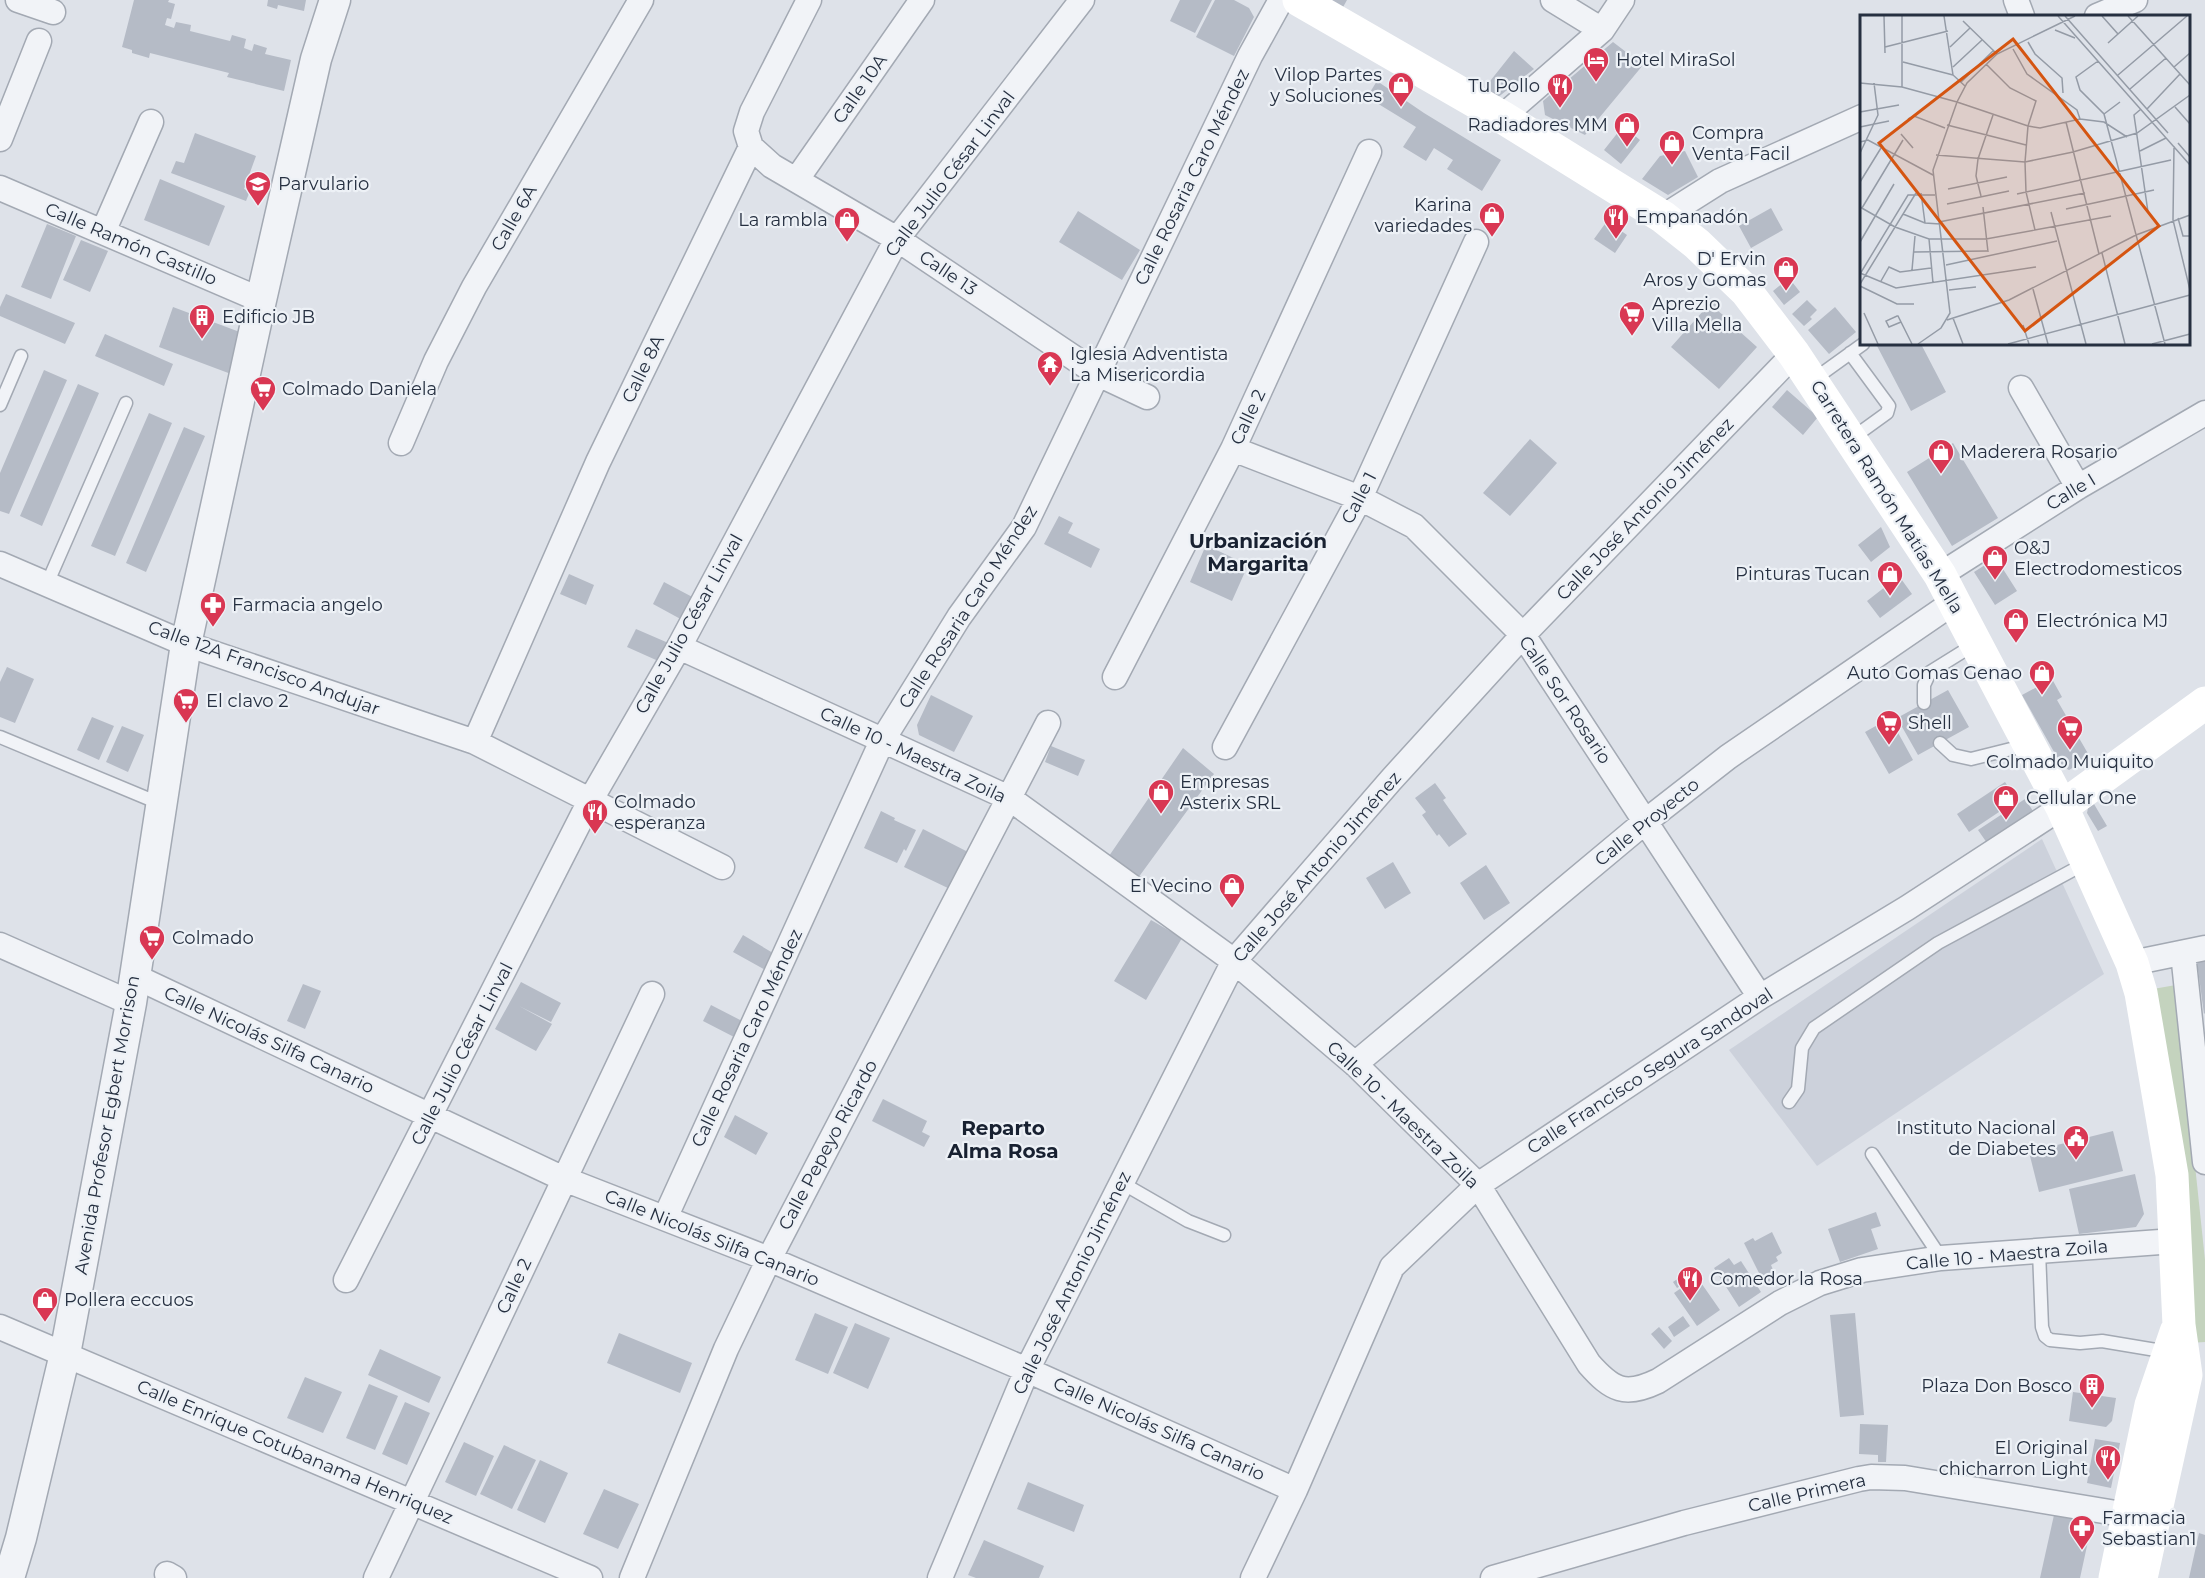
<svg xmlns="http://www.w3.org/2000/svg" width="2205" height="1578" viewBox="0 0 2205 1578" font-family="Montserrat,sans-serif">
	<rect width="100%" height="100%" fill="#dee2e9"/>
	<!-- built -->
	<path fill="#ccd1db" d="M2042,839l62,135 -287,192 -88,-116z"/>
	<!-- green -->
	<path fill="#c4d3be" d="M2176,985l29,275v82l-16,1 -36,-354z"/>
	<!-- building -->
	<path fill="#b5bbc6" d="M134,0h35l-1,2 7,2 -4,15 -4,-1 -2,7 9,3 2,-6 15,3 -1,6 40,10 2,-6 14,4 -2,9 8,3 2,-7 13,4 -2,6 26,6 -7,31 -57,-14 2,-4 -79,-20 -1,5 -17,-5v-3l-10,-3z
		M268,0h38l-2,11 -26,-6 -1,4 -10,-3z
		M1180,0h32l-17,33 -25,-12z
		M1215,0h19l15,8 5,9 -20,39 -38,-19z
		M1327,0h20l-5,9z
		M1613,42l30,23 -58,70 -40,-20 -2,-14z
		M1514,51l20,18 -37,29 -14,-8z
		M1377,81l47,32 77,47 -19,31 -35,-22 6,-9 -19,-12 -8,13 -23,-14 13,-20 -49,-30z
		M1623,126l17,14 -19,24 -17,-14z
		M195,133l61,23 -12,33 6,2 -4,10 -75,-28 5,-12 8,2z
		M1685,151l13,26 -30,18 -26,-16 18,-23z
		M160,179l65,27 -16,40 -65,-26z
		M1771,208l12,22 -32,18 -12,-22z
		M1078,211l62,39 -18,30 -63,-38z
		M1607,221l20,14 -12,18 -21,-14z
		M47,224l29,12 -25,63 -30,-12z
		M81,240l27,11 -18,41 -27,-12z
		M1789,278l11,14 -16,13 -11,-14z
		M6,294l69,29 -10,21 -65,-28v-9z
		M1807,300l10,10 -7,7 2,2 -8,7 -12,-12z
		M1712,301l4,3 1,6 18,15 3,5 19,17 -38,42 -48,-42z
		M173,307l72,27 -14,40 -72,-27z
		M1835,307l21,25 -27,22 -21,-24z
		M105,334l68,30 -9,22 -69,-30z
		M1876,344h45l25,48 -35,19z
		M44,370l23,10 -58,134 -9,-3v-38z
		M78,384l21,9 -57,133 -22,-10z
		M1787,390l31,27 -15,18 -31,-28z
		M149,413l23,10 -57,133 -24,-10z
		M184,427l21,9 -59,136 -20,-9z
		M1530,439l27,24 -47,53 -27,-23z
		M1953,443l45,75 -46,28 -45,-74z
		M1059,516l14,7 -5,10 32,16 -9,19 -47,-24z
		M1881,527l9,20 -19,15 -13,-17z
		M1206,545l42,20 -16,36 -42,-19z
		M1996,558l21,33 -22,14 -21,-33z
		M569,574l25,11 -8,20 -26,-11z
		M1899,576l13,18 -32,24 -13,-17z
		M664,582l34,18 -12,22 -33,-18z
		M636,629l37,16 -8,19 -38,-17z
		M7,667l27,12 -19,44 -15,-6v-35z
		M2052,679l10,18 -5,3 33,57 -21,13 -7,-4 -40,-71z
		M1948,690l21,37 -51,28 -21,-37z
		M931,695l42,21 -19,36 -35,-17 -2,-10z
		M92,717l22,9 -15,34 -22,-10z
		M1890,718l23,42 -24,14 -24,-42z
		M122,726l22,9 -16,37 -22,-10z
		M1051,746l34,14 -7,16 -33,-14z
		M1183,748l31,26 -76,104 -29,-22z
		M2005,782l12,18 -48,32 -12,-18z
		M1435,783l11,15 -3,2 24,34 -18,13 -10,-13 -2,2 -15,-21 4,-3 -11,-14z
		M2025,799l8,12 -46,32 -9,-13z
		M2094,804l13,22 -9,5 -11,-18 1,-5z
		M881,811l14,7 -1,2 22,10 -10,21 -2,-2 -7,14 -33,-15z
		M923,829l47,24 -18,37 -48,-23z
		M1393,862l18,31 -26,16 -19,-31z
		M1486,865l24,38 -26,17 -24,-37z
		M1151,920l31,18 -36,62 -32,-19z
		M743,935l35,21 -9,16 -36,-20z
		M2205,960v53l-1,1 -7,-52z
		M521,982l40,21 -10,19 -32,-16 33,18 -16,27 -41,-22z
		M303,984l18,7 -16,38 -18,-8z
		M711,1005l33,17 -8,16 -33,-17z
		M883,1099l44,22 -5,11 8,4 -6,11 -52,-26z
		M735,1115l33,18 -12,22 -32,-18z
		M2113,1131l10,40 -84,21 -10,-40z
		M2135,1174l9,40 -8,13 -57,7 -10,-45z
		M1876,1212l5,14 -10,3 7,20 -38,13 -12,-33z
		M1772,1232l10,21 -6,4 2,4 -7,4 6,14 -12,6 -21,-42 9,-5 2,3z
		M1729,1258l5,7 7,-4 20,31 -22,15 -25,-39z
		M1692,1269l4,7 -19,12 -4,-6z
		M1697,1277l23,33 -23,16 -23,-33z
		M815,1313l33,14 -20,47 -33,-14z
		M1855,1313l9,102 -24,2 -10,-102z
		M1683,1316l7,10 -16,11 -6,-10z
		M855,1323l35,15 -22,51 -35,-16z
		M1659,1327l13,14 -8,8 -13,-15z
		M619,1333l73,30 -12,30 -73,-30z
		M380,1349l61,28 -12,26 -61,-28z
		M305,1377l37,15 -19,41 -36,-15z
		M369,1384l29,12 -23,54 -29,-12z
		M2073,1392l43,6 -4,23 -6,6 -37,-6z
		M405,1402l25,11 -23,52 -25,-11z
		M1860,1424l28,1 -2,37h-8v-7l-19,-1z
		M2095,1439l25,4 -9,45 -24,-5z
		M464,1442l30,14 -18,40 -31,-14z
		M504,1445l32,15 -24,49 -32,-15z
		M540,1460l28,13 -23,50 -28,-13z
		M1028,1482l56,23 -10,27 -57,-23z
		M604,1489l35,15 -21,45 -35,-15z
		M2054,1515l38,8 -12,55h-40z
		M2199,1533l6,2v43h-16z
		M984,1540l60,26 -5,12h-63l-8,-3z"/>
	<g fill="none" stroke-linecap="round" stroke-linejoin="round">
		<!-- service casing -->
		<g stroke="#a3a9b3" stroke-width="15">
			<path id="service" d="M1850,353l39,53 -2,7 -36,26
				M1813,380l50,-36
				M0,405l21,-49
				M47,584l79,-181
				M1924,703v-18l6,-13 45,-28
				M0,737l161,67
				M1940,743l13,12 18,4 56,-14
				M1789,1102l9,-13 4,-41 12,-20 124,-85 148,-80
				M1872,1154l69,104
				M1122,1183l66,38 36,14
				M2039,1251l3,76 3,9 5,4 30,3 22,-2 66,11"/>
		</g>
		<!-- minor casing -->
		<g stroke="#a3a9b3" stroke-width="27">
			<path id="minor" d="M18,0l35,12
				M1553,0l49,30
				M2016,0l6,16
				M2097,16l38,-16
				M1502,117l100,-87 20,-30
				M0,139l39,-98
				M751,147l21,19 125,73 201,135 49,23
				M797,179l125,-179
				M0,188l261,112
				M1663,217l57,-36 142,-64
				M103,232l48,-110
				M2021,388l57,99
				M401,443l35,-82 38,-74 167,-287
				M1233,449l127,49 54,28 109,109 237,362
				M0,564l186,80 289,98 247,125
				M1940,575l138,-88 127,-74
				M679,647l330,151 225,163 121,103 123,121 111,179c23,26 36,33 69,17l122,-78 40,-20 42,-13 79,-12 233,-17
				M1115,677l118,-228 136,-297
				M475,742l123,-280 153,-315 -5,-16 6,-19 57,-112
				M1225,747l135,-249 116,-256
				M0,945l131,58
				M2183,953l22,209
				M2132,963l73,-15
				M134,976l430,203 205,80 258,111 268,120
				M1355,1064l291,-243 82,-64 226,-155
				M665,1218l217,-477 77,-124 65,-90 226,-471 31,-56
				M346,1280l244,-479 89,-154 218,-408 185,-239
				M0,1327l590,251
				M167,1574l7,4
				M376,1578l276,-584
				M632,1578l94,-229 43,-90 279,-536
				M940,1578l87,-208 207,-409 157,-181 132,-145 271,-281
				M1253,1578l42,-88 97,-223 86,-82 282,-188 147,-89 155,-101
				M1493,1578l191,-55 175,-44 12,-2 34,1 223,37"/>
		</g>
		<!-- tertiary casing -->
		<g stroke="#a3a9b3" stroke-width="33">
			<path id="tertiary" d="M9,1578l12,-40 44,-184 66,-351 55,-359 75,-344 55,-241 19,-59"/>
		</g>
		<!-- service -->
		<use href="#service" stroke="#f1f3f7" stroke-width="12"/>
		<!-- minor -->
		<use href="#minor" stroke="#f1f3f7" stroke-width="24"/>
		<!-- tertiary -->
		<use href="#tertiary" stroke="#f1f3f7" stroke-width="30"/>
		<!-- secondary -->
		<path stroke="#fff" stroke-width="33" d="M1299,0l203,117 161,100 34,27 49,47 48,63 146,221 14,27 108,205 70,156 9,30 31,182 7,150 7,50 -45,203
			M2062,807l143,-104
			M2115,1578l36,-173 25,-73"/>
	</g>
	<!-- icons -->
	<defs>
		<g id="hotel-pin" transform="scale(1.35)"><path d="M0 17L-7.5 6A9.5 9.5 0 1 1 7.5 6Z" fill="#d93753" stroke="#edf1f6"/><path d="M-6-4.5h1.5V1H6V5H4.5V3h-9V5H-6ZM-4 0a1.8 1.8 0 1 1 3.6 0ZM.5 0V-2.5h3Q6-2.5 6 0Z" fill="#fff"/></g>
		<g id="shop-pin" transform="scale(1.35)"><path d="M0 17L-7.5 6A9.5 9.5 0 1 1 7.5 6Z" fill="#d93753" stroke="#edf1f6"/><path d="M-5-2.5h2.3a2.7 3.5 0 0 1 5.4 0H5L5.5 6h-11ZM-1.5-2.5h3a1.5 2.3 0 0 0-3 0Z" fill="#fff"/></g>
		<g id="restaurant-pin" transform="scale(1.35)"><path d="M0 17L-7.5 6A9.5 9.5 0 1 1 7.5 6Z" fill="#d93753" stroke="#edf1f6"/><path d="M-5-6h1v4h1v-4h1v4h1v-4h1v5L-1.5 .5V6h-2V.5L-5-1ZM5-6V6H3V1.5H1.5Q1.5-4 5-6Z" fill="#fff"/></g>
		<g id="school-pin" transform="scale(1.35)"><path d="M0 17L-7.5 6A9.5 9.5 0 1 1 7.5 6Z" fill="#d93753" stroke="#edf1f6"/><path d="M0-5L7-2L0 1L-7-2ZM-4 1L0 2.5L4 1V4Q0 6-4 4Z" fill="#fff"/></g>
		<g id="supermarket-pin" transform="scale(1.35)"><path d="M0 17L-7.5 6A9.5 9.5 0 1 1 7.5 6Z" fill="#d93753" stroke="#edf1f6"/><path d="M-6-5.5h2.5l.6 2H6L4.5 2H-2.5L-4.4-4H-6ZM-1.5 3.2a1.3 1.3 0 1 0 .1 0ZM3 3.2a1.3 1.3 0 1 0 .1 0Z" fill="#fff"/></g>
		<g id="building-pin" transform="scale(1.35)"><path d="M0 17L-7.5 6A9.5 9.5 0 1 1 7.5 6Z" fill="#d93753" stroke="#edf1f6"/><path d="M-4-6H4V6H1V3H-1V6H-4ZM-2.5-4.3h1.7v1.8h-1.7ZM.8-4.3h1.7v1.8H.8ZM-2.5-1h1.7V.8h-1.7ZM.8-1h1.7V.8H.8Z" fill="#fff"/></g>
		<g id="temple-pin" transform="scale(1.35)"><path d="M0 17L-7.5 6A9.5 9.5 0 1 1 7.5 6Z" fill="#d93753" stroke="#edf1f6"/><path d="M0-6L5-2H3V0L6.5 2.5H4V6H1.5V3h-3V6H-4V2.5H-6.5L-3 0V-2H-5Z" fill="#fff"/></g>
		<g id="pharmacy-pin" transform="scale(1.35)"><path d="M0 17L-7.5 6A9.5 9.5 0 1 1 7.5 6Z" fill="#d93753" stroke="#edf1f6"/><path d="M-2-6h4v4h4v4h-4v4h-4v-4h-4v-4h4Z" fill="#fff"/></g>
		<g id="civic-pin" transform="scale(1.35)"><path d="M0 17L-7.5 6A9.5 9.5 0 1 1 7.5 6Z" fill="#d93753" stroke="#edf1f6"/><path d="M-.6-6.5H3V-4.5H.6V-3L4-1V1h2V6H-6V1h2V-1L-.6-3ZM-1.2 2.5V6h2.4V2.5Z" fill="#fff"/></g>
	</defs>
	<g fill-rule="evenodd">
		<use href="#hotel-pin" x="1596" y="60"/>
		<use href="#shop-pin" x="1401" y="85"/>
		<use href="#restaurant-pin" x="1560" y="86"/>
		<use href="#shop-pin" x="1627" y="125"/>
		<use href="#shop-pin" x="1672" y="143"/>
		<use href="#school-pin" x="258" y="184"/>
		<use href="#shop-pin" x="1492" y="215"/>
		<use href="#restaurant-pin" x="1616" y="217"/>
		<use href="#shop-pin" x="847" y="220"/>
		<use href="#shop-pin" x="1786" y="269"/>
		<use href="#supermarket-pin" x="1632" y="314"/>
		<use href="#building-pin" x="202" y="317"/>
		<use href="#temple-pin" x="1050" y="364"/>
		<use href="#supermarket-pin" x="263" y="389"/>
		<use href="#shop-pin" x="1941" y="452"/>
		<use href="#shop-pin" x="1995" y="558"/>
		<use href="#shop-pin" x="1890" y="574"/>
		<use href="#pharmacy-pin" x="213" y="605"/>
		<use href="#shop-pin" x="2016" y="621"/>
		<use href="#shop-pin" x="2042" y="673"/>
		<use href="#supermarket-pin" x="186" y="701"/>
		<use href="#supermarket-pin" x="1889" y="723"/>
		<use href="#supermarket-pin" x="2070" y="728"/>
		<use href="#shop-pin" x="1161" y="792"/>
		<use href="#shop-pin" x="2006" y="798"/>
		<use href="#restaurant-pin" x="595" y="812"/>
		<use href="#shop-pin" x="1232" y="886"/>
		<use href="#supermarket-pin" x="152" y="938"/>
		<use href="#civic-pin" x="2076" y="1138"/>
		<use href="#restaurant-pin" x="1690" y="1279"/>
		<use href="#shop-pin" x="45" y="1300"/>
		<use href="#building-pin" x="2092" y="1386"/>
		<use href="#restaurant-pin" x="2108" y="1458"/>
		<use href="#pharmacy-pin" x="2082" y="1528"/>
	</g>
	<g text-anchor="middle" stroke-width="4.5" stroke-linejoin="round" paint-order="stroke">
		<!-- poi labels -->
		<g font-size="18" fill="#263041" stroke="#edf1f6" text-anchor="start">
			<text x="1616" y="66">Hotel MiraSol</text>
			<text x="1382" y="81" text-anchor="end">Vilop Partes<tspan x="1382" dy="21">y Soluciones</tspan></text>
			<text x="1540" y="92" text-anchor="end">Tu Pollo</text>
			<text x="1608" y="131" text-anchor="end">Radiadores MM</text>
			<text x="1692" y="139">Compra<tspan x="1692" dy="21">Venta Facil</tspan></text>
			<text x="278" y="190">Parvulario</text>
			<text x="1472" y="211" text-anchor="end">Karina<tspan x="1472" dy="21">variedades</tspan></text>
			<text x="1636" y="223">Empanadón</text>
			<text x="828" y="226" text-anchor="end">La rambla</text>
			<text x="1766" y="265" text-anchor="end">D' Ervin<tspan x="1766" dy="21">Aros y Gomas</tspan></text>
			<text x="1652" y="310">Aprezio<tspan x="1652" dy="21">Villa Mella</tspan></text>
			<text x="222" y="323">Edificio JB</text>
			<text x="1070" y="360">Iglesia Adventista<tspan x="1070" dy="21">La Misericordia</tspan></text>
			<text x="282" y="395">Colmado Daniela</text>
			<text x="1960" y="458">Maderera Rosario</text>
			<text x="2014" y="554">O&amp;J<tspan x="2014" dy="21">Electrodomesticos</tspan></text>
			<text x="1870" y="580" text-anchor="end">Pinturas Tucan</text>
			<text x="232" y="611">Farmacia angelo</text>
			<text x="2036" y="627">Electrónica MJ</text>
			<text x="2022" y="679" text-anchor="end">Auto Gomas Genao</text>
			<text x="206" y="707">El clavo 2</text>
			<text x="1908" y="729">Shell</text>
			<text x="2070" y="768" text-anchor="middle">Colmado Muiquito</text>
			<text x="1180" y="788">Empresas<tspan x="1180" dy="21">Asterix SRL</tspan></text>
			<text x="2026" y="804">Cellular One</text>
			<text x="614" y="808">Colmado<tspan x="614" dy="21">esperanza</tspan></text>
			<text x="1212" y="892" text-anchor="end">El Vecino</text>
			<text x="172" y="944">Colmado</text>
			<text x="2056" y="1134" text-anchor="end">Instituto Nacional<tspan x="2056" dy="21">de Diabetes</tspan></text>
			<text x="1710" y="1285">Comedor la Rosa</text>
			<text x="64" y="1306">Pollera eccuos</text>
			<text x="2072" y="1392" text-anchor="end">Plaza Don Bosco</text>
			<text x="2088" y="1454" text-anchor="end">El Original<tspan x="2088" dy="21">chicharron Light</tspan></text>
			<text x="2102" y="1524">Farmacia<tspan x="2102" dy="21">Sebastian1</tspan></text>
		</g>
		<!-- street labels -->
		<g font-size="18" fill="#263041" stroke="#edf1f6">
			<text transform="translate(860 89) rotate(-55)" y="6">Calle 10A</text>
			<text transform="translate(950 174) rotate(-53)" y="6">Calle Julio César Linval</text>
			<text transform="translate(1192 177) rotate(-64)" y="6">Calle Rosaria Caro Méndez</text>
			<text transform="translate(514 218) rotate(-60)" y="6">Calle 6A</text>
			<text transform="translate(131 244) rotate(23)" y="6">Calle Ramón Castillo</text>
			<text transform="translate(948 273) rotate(34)" y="6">Calle 13</text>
			<text transform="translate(643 369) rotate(-64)" y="6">Calle 8A</text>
			<text transform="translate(1248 417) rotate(-65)" y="6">Calle 2</text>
			<text transform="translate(2071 492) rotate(-31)" y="6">Calle I</text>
			<text transform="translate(1887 497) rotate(58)" y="6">Carretera Ramón Matías Mella</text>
			<text transform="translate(1359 498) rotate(-63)" y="6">Calle 1</text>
			<text transform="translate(1645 509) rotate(-46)" y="6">Calle José Antonio Jiménez</text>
			<text transform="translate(968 607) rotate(-57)" y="6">Calle Rosaria Caro Méndez</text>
			<text transform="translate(689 624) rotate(-61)" y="6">Calle Julio César Linval</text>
			<text transform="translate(264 668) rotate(20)" y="6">Calle 12A Francisco Andujar</text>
			<text transform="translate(1565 700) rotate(56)" y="6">Calle Sor Rosario</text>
			<text transform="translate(913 755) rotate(25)" y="6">Calle 10 - Maestra Zoila</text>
			<text transform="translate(1647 822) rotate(-39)" y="6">Calle Proyecto</text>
			<text transform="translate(1317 867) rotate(-49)" y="6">Calle José Antonio Jiménez</text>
			<text transform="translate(747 1038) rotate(-65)" y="6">Calle Rosaria Caro Méndez</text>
			<text transform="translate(269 1040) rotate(25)" y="6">Calle Nicolás Silfa Canario</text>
			<text transform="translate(462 1054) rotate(-63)" y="6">Calle Julio César Linval</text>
			<text transform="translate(1650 1071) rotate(-33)" y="6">Calle Francisco Segura Sandoval</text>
			<text transform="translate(1403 1115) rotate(44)" y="6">Calle 10 - Maestra Zoila</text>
			<text transform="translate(107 1125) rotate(-80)" y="6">Avenida Profesor Egbert Morrison</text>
			<text transform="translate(828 1145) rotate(-62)" y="6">Calle Pepeyo Ricardo</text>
			<text transform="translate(712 1238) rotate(22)" y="6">Calle Nicolás Silfa Canario</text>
			<text transform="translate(2007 1255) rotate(-5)" y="6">Calle 10 - Maestra Zoila</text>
			<text transform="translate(1072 1283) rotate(-64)" y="6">Calle José Antonio Jiménez</text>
			<text transform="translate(514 1286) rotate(-65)" y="6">Calle 2</text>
			<text transform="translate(1159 1429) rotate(24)" y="6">Calle Nicolás Silfa Canario</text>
			<text transform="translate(295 1452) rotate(23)" y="6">Calle Enrique Cotubanama Henriquez</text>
			<text transform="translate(1807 1493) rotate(-13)" y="6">Calle Primera</text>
		</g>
		<!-- neighbourhood labels -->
		<g font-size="20" font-weight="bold" fill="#182131" stroke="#edf1f6">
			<text x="1258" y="548">Urbanización<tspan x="1258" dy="23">Margarita</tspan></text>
			<text x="1003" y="1135">Reparto<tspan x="1003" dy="23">Alma Rosa</tspan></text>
		</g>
	</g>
	<!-- overview -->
	<g transform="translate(1860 15)">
		<rect width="330" height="330" fill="#dee2e9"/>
		<path fill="none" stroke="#949ba6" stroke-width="1.5" d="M24,1l1,37M42,1v71M84,1l9,59 12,11M198,1l132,149M205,1l103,117M242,1l16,18M268,1l62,69M103,6l34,33M195,15l20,8M168,27l7,12 27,24 1,15M248,28l30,-27M25,32l63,-16M90,32l20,-19M153,34l14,25 50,36 3,9M238,46l-22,16 4,13 24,24 61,230M43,47l50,13M126,49l24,24 26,13 -8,25 -3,36 1,30 9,38M93,52l29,-27M314,52l16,-14M258,60l69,-59M101,67l33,-32M0,68l42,4 55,15M270,74l36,-31M97,87l71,24 12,2 40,-9 24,3 23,15M315,92l15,17M281,94l-7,6 14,97M287,94l33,-35M0,97l39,-7M244,99l16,-12M48,104l6,-3 31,12M206,107l33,132M87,110l79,20M0,112l29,-6M41,119l12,14M0,127l8,-2 65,35M318,128l12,14M314,131l-1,74 17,70M280,136l26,-13M0,138l18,-38 -4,-32M76,140l89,7 48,-10 64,-19 53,-38M0,167l21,-34M88,174l59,-12M61,178l4,30M157,179l154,-34M121,181l-5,-20 2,-17 15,-44M87,189l62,-13M0,192l35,20 34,12h57l125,-23M123,192l5,45M2,193l41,-68M206,194l88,-19M191,197l35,132M43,199l22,9 15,1M318,203l5,18h7M79,207l146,-29M69,224l4,44M0,227l34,-58M54,237l73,-1M242,238l23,91M86,250l111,-24M52,255l3,-34M0,258l36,15 140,-21M0,259l48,-79h27M21,266l8,-14 11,5 31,-4M0,269l56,-91M0,271l37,18h17M173,274l15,55M89,275l27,-3M4,298l14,31M93,303l10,26M87,305l62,-20 127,-65 54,-20M41,307l-12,5 -3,-6 11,-5h1l14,28M163,310l6,19M58,329l23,-16 9,-15 -17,-143 24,-68 10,-19 30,-29 78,-38M148,329l182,-49M292,329l38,-10"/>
		<path fill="#d55511" fill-opacity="0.15" stroke="#d55511" stroke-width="3" d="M153,24l146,187 -134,105 -146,-188z"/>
		<rect width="330" height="330" fill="none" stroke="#263041" stroke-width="3"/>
	</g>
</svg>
